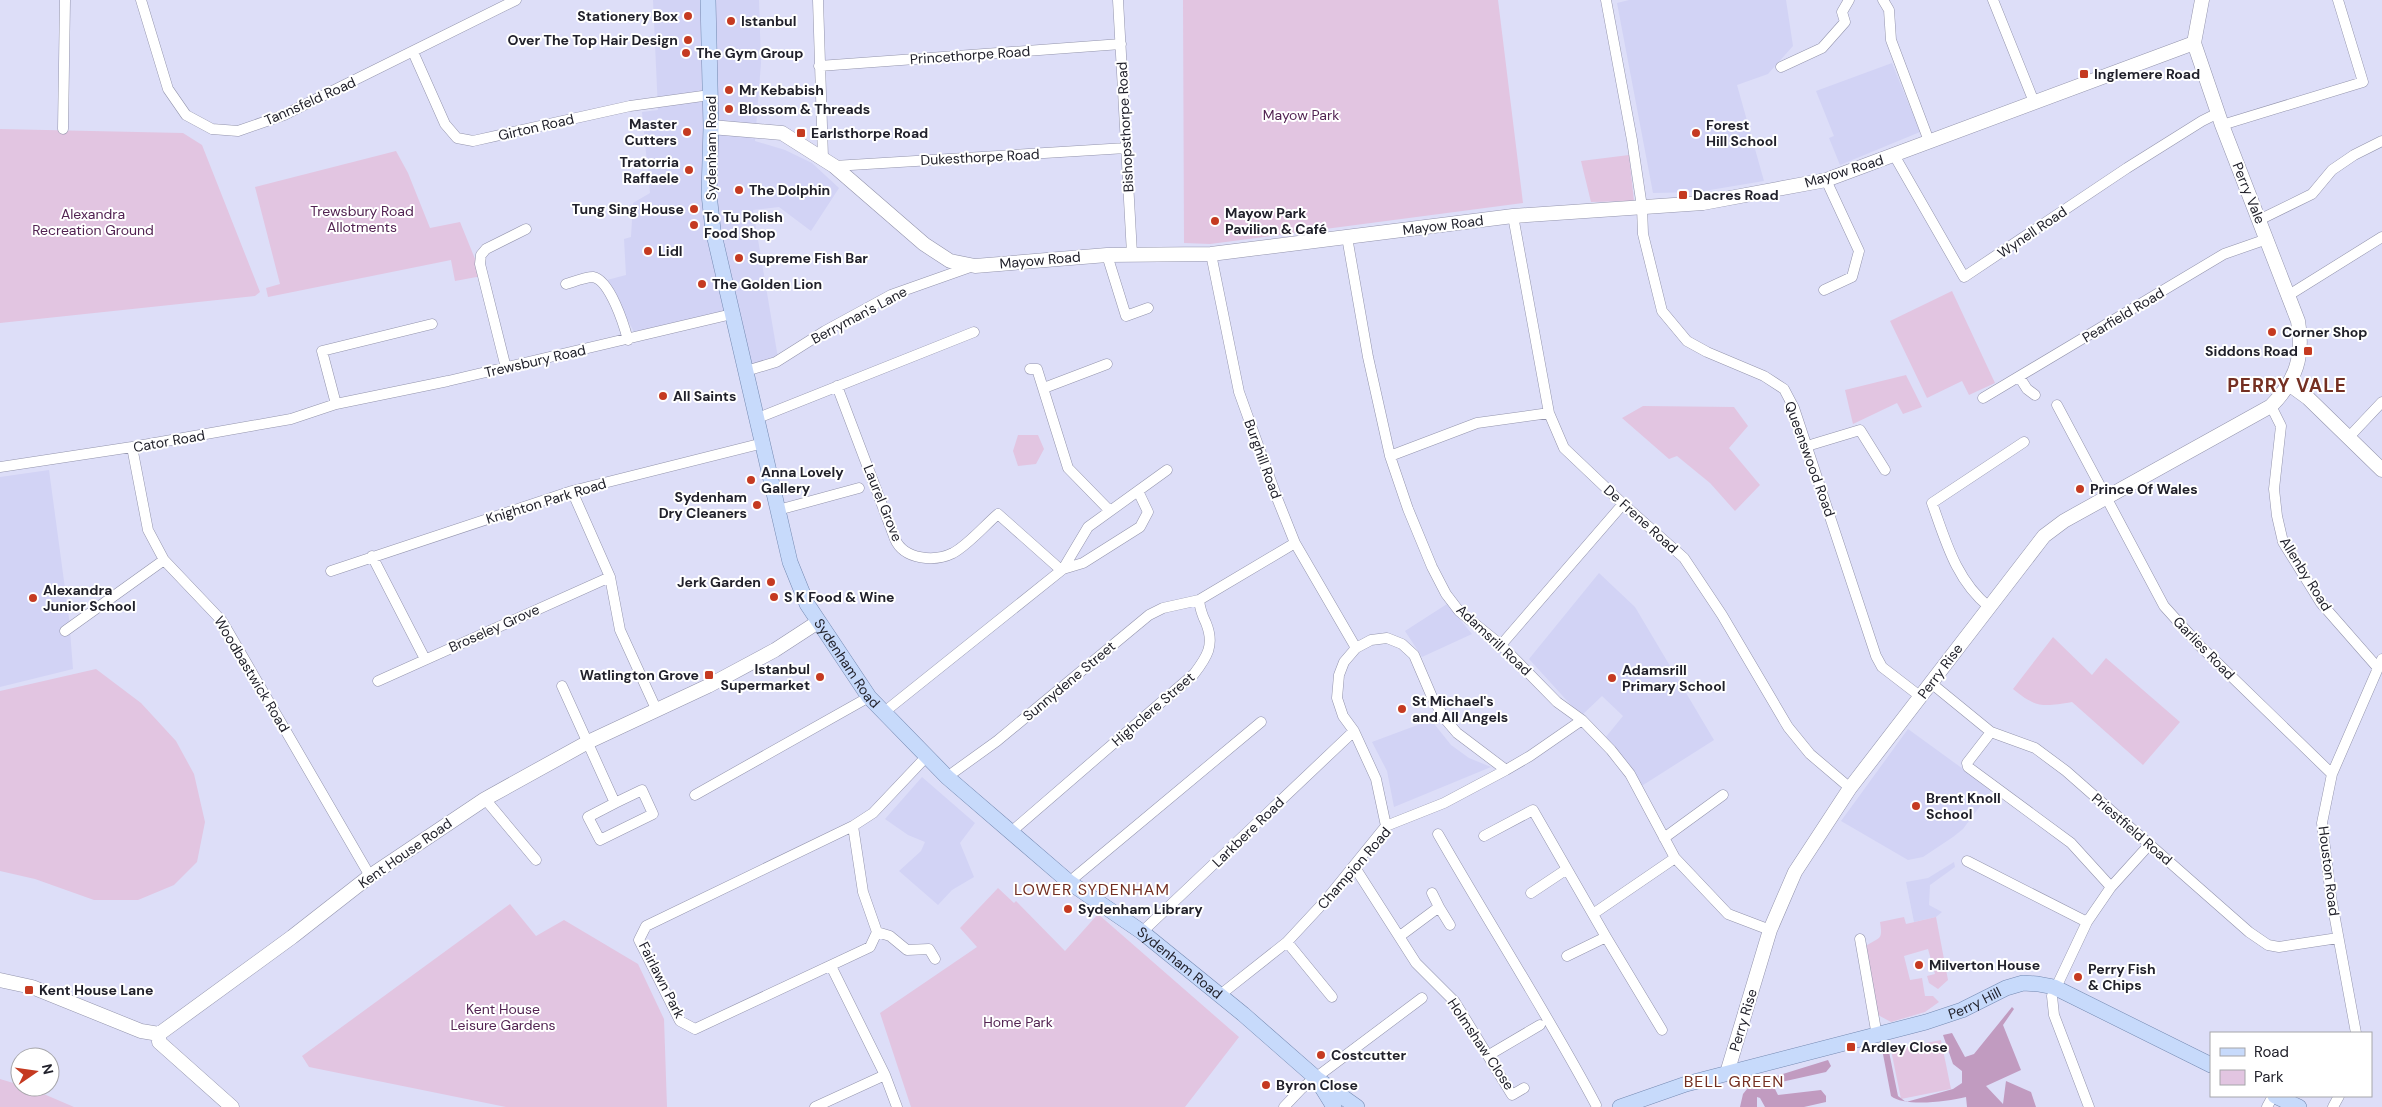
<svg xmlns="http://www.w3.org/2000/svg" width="2382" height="1107" viewBox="0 0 2382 1107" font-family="'DM Sans',sans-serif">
	<rect width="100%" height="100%" fill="#dddef8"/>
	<!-- built -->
	<path fill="#d2d3f5" d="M653,0h106l2,63 -6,78 30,9 27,13 27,25 -28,43 -32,-24 -26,3 25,148 -30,9 -15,-56 -98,23 -28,-54 19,-5 -2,-36 7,-2 2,-34 17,-10 -8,-81 16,-2z
		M1629,0h157l7,46 -25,28 -31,11 27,96 -66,11 -45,1 -36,-190z
		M1892,63l28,69 -80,33 -11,-27 5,-2 -18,-45z
		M49,470l20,148 4,51 -73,18v-210z
		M1599,573l36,34 79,133 -74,47 -35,-49 18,-22 -21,-20 -21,20 -52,-57z
		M1447,604l25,30 -50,23 -17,-26z
		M1431,720l20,25 18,13 22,9 -97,40 -7,-36 -15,-29z
		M1908,729l84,61 -29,39 -10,8 -30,20 -15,3 -67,-39z
		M922,777l53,46 -15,20 14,34 -22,13 -14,15 -39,-34 22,-20 4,-9 -17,-7 -23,-16z
		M1954,862l1,5 -25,18 -1,20 13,7 -6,5 -22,5 -8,-40 22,-4z"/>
	<!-- green -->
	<path fill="#e2c5e1" d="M1183,0h315l25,203 -313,41 -26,-1z
		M0,129l183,4 19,12 58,147 -5,4 -255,27z
		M396,151l12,22 22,55 30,-6 22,54 -27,5 -4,-21 -183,37 -2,-9 14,-4 -25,-97z
		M1629,155l5,46 -43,1 -10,-41z
		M1952,291l43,92 -26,12 -7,-14 -35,17 -37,-77z
		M1906,375l16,32 -19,7 -6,-11 -44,21 -8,-34z
		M1643,406l91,1 14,19 -19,22 31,37 -25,26 -25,-28 -33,-27 -8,3 -47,-41z
		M1018,435h20l6,14 -8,15 -18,2 -5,-15z
		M2053,637l39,38 14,-17 74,64 -37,43 -71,-63c-29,5 -36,6 -59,-13z
		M96,669l45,34 35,38 18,33 11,48 -8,40 -23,23 -36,15h-44l-59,-21 -35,-8v-180z
		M998,888l16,15 2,-2 49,50 33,-37 141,123 -54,70h-274l-31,-94 97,-66 -17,-19z
		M510,904l26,32 28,-16 74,44 26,55 3,88h-161l-197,-40 -7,-11z
		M1904,917l2,7 30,-7 12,63 -10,9 -9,-6 -2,-7 8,-2 -7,-25 -24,7 6,24 12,-2 3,18h8l6,6 -14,10 -34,10 -13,-7 -12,-69c14,-10 17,-5 14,-24z
		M1941,1040l10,49 -50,10 -10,-49z
		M0,1079l20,6v2l12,2 42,18h-74z"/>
	<!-- forest -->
	<path fill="#c19bc0" d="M2012,1007l2,2 -11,16 18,45 -35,16 17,18 3,-23 25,11 5,15h-69l-1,-10c-20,5 -62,10 -75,-1l-9,-47 6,-2 10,49 8,6 47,-13 9,-6v-12l-9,-7 -10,-29 9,-2 13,24 9,-3z
		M1828,1060l3,6 -5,6 -49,11 -2,6 3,6 43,-5 5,6v6l-22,5h-39l-5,-9 -3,-1v10h-17l3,-13 8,-10z"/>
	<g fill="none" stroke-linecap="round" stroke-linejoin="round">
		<!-- street casing -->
		<g stroke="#9394ac" stroke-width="11">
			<path id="street" d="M141,0l27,89 18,26 26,14 26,2 46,-16 232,-115
				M818,0l5,158
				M1118,0l14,254
				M1606,0l26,140 10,67 1,27 19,77 25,30 20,11 57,24 20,13 10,19 82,248 6,11 39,30
				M1883,0l6,10 2,30 38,101
				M1993,0l41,102
				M413,52l32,72 12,14 16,3 157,-35 80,-11
				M819,66l302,-22
				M1781,67l41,-19 23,-26 -3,-10 7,-12
				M2222,125l141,-43 -25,-82
				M63,129l2,-129
				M1894,155l70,122 163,-109 75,-47 16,-8
				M834,166l292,-18
				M1513,216l36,197 15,35 59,56 61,54 38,57 66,112 22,27 40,34
				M2259,220l53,-26 20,-24 22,-15 28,-14
				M1347,237l21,120 22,99 18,53 24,58 14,27 13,17 42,34 56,57 25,18 29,30 19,24 45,84 53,56 42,16
				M1211,254l28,138 38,106 18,45 61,105
				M1107,255l19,61 22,-8
				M566,284c7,-2 19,-7 27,-7 17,3 31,48 35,63
				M1824,290l28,-13 7,-26 -33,-71
				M2289,295l93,-58
				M506,368l-26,-104 1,-9 5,-6 40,-20
				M1030,369h7l31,99 41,42
				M746,371l30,-9 49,-31 66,-36 82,-29
				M2020,378l7,11 8,6
				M837,386l58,153c9,21 40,23 58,14 15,-8 32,-28 45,-39l63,56
				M1044,388l63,-24
				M1983,398l241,-144 43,-15
				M336,404l-14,-53 110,-27
				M2057,405l107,201 36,40 132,128
				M2271,406l10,20 -7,63 3,27 6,26 38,61 57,65
				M758,418l216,-86
				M2348,438l34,-36
				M1807,446l53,-16 25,40
				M132,447l16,83 16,30 58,61 148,255
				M1390,456l87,-33 72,-10
				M0,467l132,-20 159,-28 45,-15 112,-23 284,-67
				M572,491l38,86 10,53 37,81
				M1138,491l10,21 -8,15 -57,36 -20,6 25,-42 79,-57
				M778,510l81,-22
				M372,556l53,103
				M331,571l241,-80 191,-48
				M1989,607c-33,-27 -43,-65 -57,-104l92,-61
				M65,631l99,-71
				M1501,645l122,-141
				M378,681l232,-104
				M1931,683l60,49 44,16 31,23 183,161 19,13 11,2 59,-9
				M562,686l53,117 -27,14 12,23 53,-26 -11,-24 -27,13
				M883,713l180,-144
				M1991,732l-24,31 1,4 103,76 40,44
				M947,777l50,-36 152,-126 14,-7 36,-8
				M695,795l174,-98
				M485,799l51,61
				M853,826l10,66 14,40 -7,15 -175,82 -15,-8 -41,-81 7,-14z
				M853,826l20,-13 53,-56
				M1386,826l-10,-47 -22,-48 -11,-15 -6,-18 2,-23 5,-13 12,-14 15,-8 16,-2 15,6 12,11 18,42 13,22 12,14 49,37
				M1011,832l183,-158c13,-17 21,-29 12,-51 -4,-8 -6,-14 -7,-23l96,-57
				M1438,834c52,91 109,179 158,271
				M1484,836l49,-26 73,127 56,93
				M1664,838l59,-43
				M1967,861l120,61
				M1354,866l62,97 39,39 57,93 12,-7
				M1069,882l192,-160
				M1432,893l7,14
				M1531,893l36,-24
				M1593,914l82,-56
				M877,932l13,4 17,14 22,-1 6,10
				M1142,932l212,-201
				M1400,936l39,-29 11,18
				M1860,939l17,97
				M1287,942l45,55
				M1567,956l39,-19
				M831,966l54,109 12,32
				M1220,995l67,-53 39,-42 60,-74 58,-23 62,-33 24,-14 52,-36
				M2356,1033l-25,-136 -9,-74 10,-49 50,-115
				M1489,1055l51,-30
				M815,1107l70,-32
				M1284,1107l18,-19 120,-90
				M2089,1107l-35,-92 -2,-19 35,-74 24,-35 38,-42
				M2267,1107l6,-11
				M2333,1107l6,-11"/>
		</g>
		<!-- secondary casing -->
		<g stroke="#9394ac" stroke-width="15">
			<path id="secondary" d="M711,127l71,6 52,33 90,78 26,17 25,5 132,-11 104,-1 302,-38 190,-13 123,-23 368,-137
				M2290,385l18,13 74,72
				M0,980l32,7 109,44 18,3 133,-97 78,-61 115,-77 103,-57 120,-56 67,-36 43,-28
				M159,1034v8l73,65
				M1727,1073l43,-143 25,-58 55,-84 194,-252 20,-15 207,-115c25,-25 33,-50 27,-85l-76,-196 -28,-82 8,-43"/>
		</g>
		<!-- primary casing -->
		<g stroke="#7489b1" stroke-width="16">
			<g id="primary">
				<path id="s1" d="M708,0l3,127 -2,67 4,36 77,332 17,42 62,93 78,80 122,105 73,50 101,82 73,64 41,29"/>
				<path d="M1318,1081l16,26"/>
				<path d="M2275,1096l24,11"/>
				<path id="s2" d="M1620,1107l66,-23 240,-62 36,-12 44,-22 17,-5 15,1 16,3 157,78"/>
			</g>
		</g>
		<!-- street -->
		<use href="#street" stroke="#fff" stroke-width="10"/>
		<!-- secondary -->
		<use href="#secondary" stroke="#fff" stroke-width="14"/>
		<!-- primary -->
		<use href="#primary" stroke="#c7dafb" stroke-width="15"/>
	</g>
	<!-- markers -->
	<g fill="#c53a21" stroke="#fff" stroke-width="2">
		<circle cx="688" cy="16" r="5"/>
		<circle cx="731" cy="21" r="5"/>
		<circle cx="688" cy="40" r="5"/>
		<circle cx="686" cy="53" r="5"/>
		<rect x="2079" y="69" width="10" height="10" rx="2.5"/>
		<circle cx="729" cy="90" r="5"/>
		<circle cx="729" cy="109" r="5"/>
		<circle cx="687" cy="132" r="5"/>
		<rect x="796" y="128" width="10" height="10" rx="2.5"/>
		<circle cx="1696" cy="133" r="5"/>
		<circle cx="689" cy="170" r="5"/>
		<circle cx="739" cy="190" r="5"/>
		<rect x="1678" y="190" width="10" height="10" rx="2.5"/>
		<circle cx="694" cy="209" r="5"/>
		<circle cx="1215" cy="221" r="5"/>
		<circle cx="694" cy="225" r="5"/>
		<circle cx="648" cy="251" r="5"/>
		<circle cx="739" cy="258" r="5"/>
		<circle cx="702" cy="284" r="5"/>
		<circle cx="2272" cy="332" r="5"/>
		<rect x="2303" y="346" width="10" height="10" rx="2.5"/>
		<circle cx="663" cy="396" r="5"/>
		<circle cx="751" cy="480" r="5"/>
		<circle cx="2080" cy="489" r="5"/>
		<circle cx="757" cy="505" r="5"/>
		<circle cx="771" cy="582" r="5"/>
		<circle cx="774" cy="597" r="5"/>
		<circle cx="33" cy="598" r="5"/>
		<rect x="704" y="670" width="10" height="10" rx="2.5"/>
		<circle cx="820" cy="677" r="5"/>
		<circle cx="1612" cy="678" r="5"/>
		<circle cx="1402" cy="709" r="5"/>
		<circle cx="1916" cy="806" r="5"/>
		<circle cx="1068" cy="909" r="5"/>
		<circle cx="1919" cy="965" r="5"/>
		<circle cx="2078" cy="977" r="5"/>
		<rect x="24" y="985" width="10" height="10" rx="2.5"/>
		<rect x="1846" y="1042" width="10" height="10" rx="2.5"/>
		<circle cx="1321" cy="1055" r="5"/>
		<circle cx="1266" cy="1085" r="5"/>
	</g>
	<g text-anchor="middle" stroke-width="4" stroke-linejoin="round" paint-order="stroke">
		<!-- poi labels -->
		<g font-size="14" font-weight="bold" fill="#21212b" stroke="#fff" text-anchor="start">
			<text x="678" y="21" text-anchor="end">Stationery Box</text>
			<text x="741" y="26">Istanbul</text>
			<text x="678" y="45" text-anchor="end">Over The Top Hair Design</text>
			<text x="696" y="58">The Gym Group</text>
			<text x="2094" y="79">Inglemere Road</text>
			<text x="739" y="95">Mr Kebabish</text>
			<text x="739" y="114">Blossom &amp; Threads</text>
			<text x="677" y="129" text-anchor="end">Master<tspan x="677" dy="16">Cutters</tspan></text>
			<text x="1706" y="130">Forest<tspan x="1706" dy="16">Hill School</tspan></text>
			<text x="811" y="138">Earlsthorpe Road</text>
			<text x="679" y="167" text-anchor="end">Tratorria<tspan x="679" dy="16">Raffaele</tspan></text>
			<text x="749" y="195">The Dolphin</text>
			<text x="1693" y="200">Dacres Road</text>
			<text x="684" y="214" text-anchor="end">Tung Sing House</text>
			<text x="1225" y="218">Mayow Park<tspan x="1225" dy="16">Pavilion &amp; Café</tspan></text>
			<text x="704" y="222">To Tu Polish<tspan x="704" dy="16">Food Shop</tspan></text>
			<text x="658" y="256">Lidl</text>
			<text x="749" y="263">Supreme Fish Bar</text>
			<text x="712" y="289">The Golden Lion</text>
			<text x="2282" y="337">Corner Shop</text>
			<text x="2298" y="356" text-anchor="end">Siddons Road</text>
			<text x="673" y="401">All Saints</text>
			<text x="761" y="477">Anna Lovely<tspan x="761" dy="16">Gallery</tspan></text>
			<text x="2090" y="494">Prince Of Wales</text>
			<text x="747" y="502" text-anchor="end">Sydenham<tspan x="747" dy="16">Dry Cleaners</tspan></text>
			<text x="761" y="587" text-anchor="end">Jerk Garden</text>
			<text x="43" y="595">Alexandra<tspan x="43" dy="16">Junior School</tspan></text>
			<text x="784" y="602">S K Food &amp; Wine</text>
			<text x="810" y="674" text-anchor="end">Istanbul<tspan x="810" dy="16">Supermarket</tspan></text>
			<text x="1622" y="675">Adamsrill<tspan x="1622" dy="16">Primary School</tspan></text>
			<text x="699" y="680" text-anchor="end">Watlington Grove</text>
			<text x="1412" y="706">St Michael's<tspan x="1412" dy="16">and All Angels</tspan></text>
			<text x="1926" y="803">Brent Knoll<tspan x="1926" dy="16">School</tspan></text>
			<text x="1078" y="914">Sydenham Library</text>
			<text x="1929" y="970">Milverton House</text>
			<text x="2088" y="974">Perry Fish<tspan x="2088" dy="16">&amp; Chips</tspan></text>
			<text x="39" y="995">Kent House Lane</text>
			<text x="1861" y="1052">Ardley Close</text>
			<text x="1331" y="1060">Costcutter</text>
			<text x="1276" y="1090">Byron Close</text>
		</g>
		<!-- street labels -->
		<g font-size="14" fill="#21212b" stroke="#fff">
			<text transform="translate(970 55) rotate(-4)" y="5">Princethorpe Road</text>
			<text transform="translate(310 101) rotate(-24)" y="5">Tannsfeld Road</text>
			<text transform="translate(536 127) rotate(-13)" y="5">Girton Road</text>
			<text transform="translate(1125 127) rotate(-93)" y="5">Bishopsthorpe Road</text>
			<text transform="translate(711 148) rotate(-90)" y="5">Sydenham Road</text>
			<text transform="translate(980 157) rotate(-3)" y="5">Dukesthorpe Road</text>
			<text transform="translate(1844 171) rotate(-17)" y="5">Mayow Road</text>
			<text transform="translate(2249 193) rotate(68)" y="5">Perry Vale</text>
			<text transform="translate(1443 225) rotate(-7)" y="5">Mayow Road</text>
			<text transform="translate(2032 232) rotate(-34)" y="5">Wynell Road</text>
			<text transform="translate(1040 260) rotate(-5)" y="5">Mayow Road</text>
			<text transform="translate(859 315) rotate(-28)" y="5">Berryman's Lane</text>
			<text transform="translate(2123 315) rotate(-31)" y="5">Pearfield Road</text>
			<text transform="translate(535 361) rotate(-13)" y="5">Trewsbury Road</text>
			<text transform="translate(169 441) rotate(-10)" y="5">Cator Road</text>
			<text transform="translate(1263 459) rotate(70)" y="5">Burghill Road</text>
			<text transform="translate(1810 459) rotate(70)" y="5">Queenswood Road</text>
			<text transform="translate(546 501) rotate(-17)" y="5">Knighton Park Road</text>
			<text transform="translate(883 503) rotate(68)" y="5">Laurel Grove</text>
			<text transform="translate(1641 519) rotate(42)" y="5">De Frene Road</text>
			<text transform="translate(2306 574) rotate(58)" y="5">Allenby Road</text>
			<text transform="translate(494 628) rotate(-24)" y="5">Broseley Grove</text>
			<text transform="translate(1494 640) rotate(43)" y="5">Adamsrill Road</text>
			<text transform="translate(2204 648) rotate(46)" y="5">Garlies Road</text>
			<text dy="5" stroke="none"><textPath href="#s1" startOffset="688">Sydenham Road</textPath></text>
			<text transform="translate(1940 671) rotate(-53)" y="5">Perry Rise</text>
			<text transform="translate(252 674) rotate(59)" y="5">Woodbastwick Road</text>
			<text transform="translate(1069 681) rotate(-40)" y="5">Sunnydene Street</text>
			<text transform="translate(1153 709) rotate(-41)" y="5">Highclere Street</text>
			<text transform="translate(2132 829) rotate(41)" y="5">Priestfield Road</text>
			<text transform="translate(1248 832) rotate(-44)" y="5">Larkbere Road</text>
			<text transform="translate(405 853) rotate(-35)" y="5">Kent House Road</text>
			<text transform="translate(1354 868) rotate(-49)" y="5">Champion Road</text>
			<text transform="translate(2329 871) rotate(83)" y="5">Houston Road</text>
			<text dy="5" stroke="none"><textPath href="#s1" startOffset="1138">Sydenham Road</textPath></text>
			<text transform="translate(662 980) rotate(63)" y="5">Fairlawn Park</text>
			<text dy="5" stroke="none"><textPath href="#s2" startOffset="370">Perry Hill</textPath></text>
			<text transform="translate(1743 1020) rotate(-73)" y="5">Perry Rise</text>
			<text transform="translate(1481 1044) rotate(56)" y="5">Holmshaw Close</text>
		</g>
		<!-- park labels -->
		<g font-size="14" fill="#522352" stroke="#fff">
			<text x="1301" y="120">Mayow Park</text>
			<text x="362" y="216">Trewsbury Road<tspan x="362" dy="16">Allotments</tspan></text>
			<text x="93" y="219">Alexandra<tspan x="93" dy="16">Recreation Ground</tspan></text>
			<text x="503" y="1014">Kent House<tspan x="503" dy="16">Leisure Gardens</tspan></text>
			<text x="1018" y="1027">Home Park</text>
		</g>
		<!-- quarter labels -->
		<g font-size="16" letter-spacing="1" fill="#742f22" stroke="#fff">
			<text x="1092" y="895">LOWER SYDENHAM</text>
			<text x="1734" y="1087">BELL GREEN</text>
		</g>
		<!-- district labels -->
		<g font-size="19" font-weight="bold" letter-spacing="1" fill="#742f22" stroke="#fff">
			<text x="2287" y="392">PERRY VALE</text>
		</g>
	</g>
	<!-- legend -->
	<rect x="2210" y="1032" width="162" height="65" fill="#ffffff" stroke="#a6a6aa"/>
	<rect x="2220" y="1048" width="25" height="8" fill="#c7dafb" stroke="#a6a6aa"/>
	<text x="2254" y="1057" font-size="15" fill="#21212b">Road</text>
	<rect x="2220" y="1070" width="25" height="15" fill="#e2c5e1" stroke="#a6a6aa"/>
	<text x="2254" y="1082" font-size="15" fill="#21212b">Park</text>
	<!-- north arrow -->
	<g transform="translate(35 1072) rotate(77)"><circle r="24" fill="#ffffff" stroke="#a6a6aa"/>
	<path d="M0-4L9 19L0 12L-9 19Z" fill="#c53a21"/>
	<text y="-8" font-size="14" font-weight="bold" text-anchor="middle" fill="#21212b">N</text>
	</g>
</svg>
